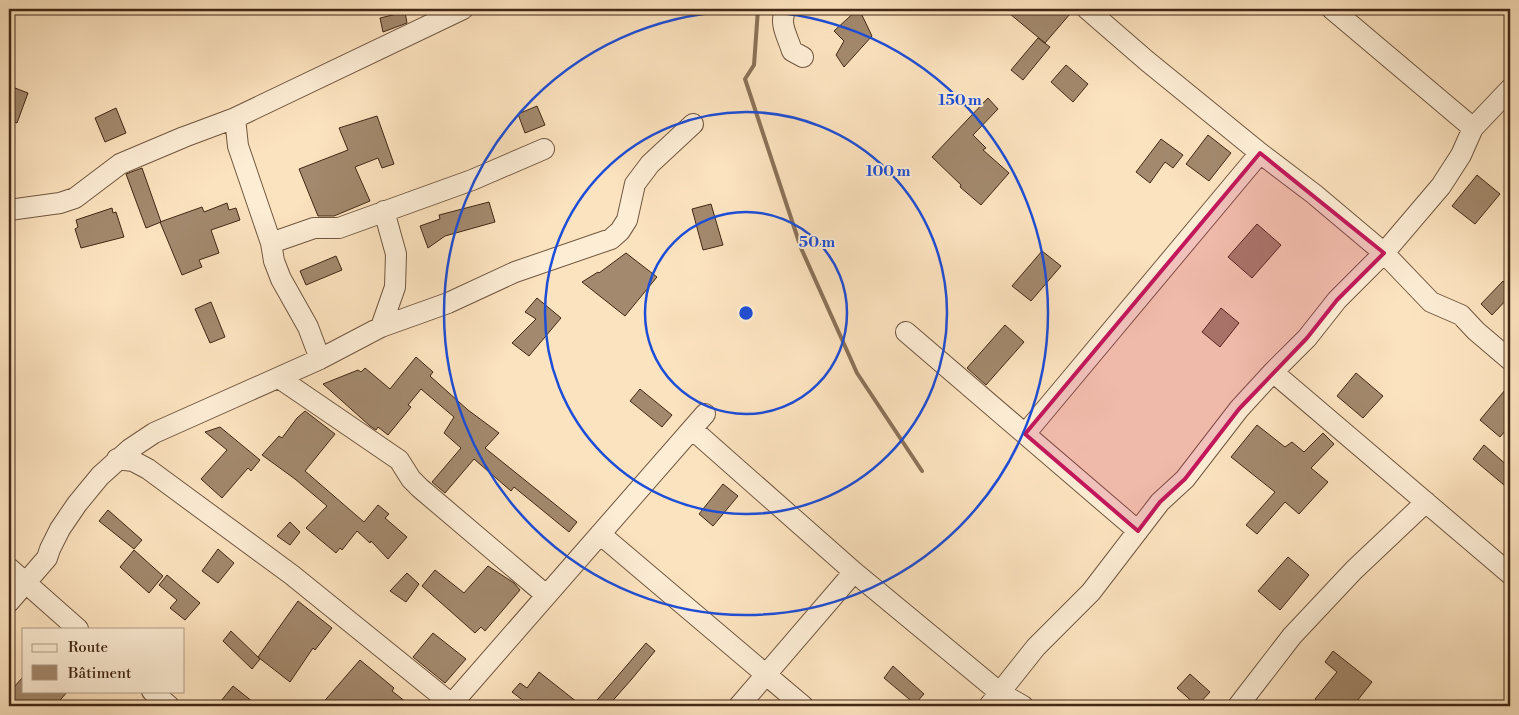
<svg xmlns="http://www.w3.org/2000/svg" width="1519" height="715" viewBox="0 0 1519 715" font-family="'Libre Bodoni',serif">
	<rect width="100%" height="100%" fill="#fce3bf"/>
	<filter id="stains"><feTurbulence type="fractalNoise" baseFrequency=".004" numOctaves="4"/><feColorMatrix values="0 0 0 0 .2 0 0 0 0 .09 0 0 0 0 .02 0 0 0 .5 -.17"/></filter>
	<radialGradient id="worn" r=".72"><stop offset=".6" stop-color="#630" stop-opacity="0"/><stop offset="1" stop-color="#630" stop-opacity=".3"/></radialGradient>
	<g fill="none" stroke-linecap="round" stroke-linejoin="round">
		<!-- stream -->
		<path stroke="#8c7258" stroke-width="4" d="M758,9l-4,56 -9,14 56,169 56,125 65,98"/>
	</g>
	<!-- building -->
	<path fill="#a3896d" stroke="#422815" d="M858,9h1l13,27 -28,31 -8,-12 8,-14 -10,-10z
		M1004,9h59l7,5 -25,29z
		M405,12l2,11 -24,9 -3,-14z
		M1038,38l12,9 -27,33 -12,-10z
		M1066,65l22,19 -15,18 -22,-20z
		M15,88l13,5 -11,30 -8,-3v-14z
		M988,98l10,11 -25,26 13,13 -3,2 26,23 -28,32 -21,-18 1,-2 -29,-28z
		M537,106l8,19 -20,8 -7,-19z
		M116,108l10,25 -21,9 -10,-24z
		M377,116l17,48 -12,4 -4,-10 -23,9 15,34 -36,15h-16l-19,-47 49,-19 -9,-22z
		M1208,135l23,18 -22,28 -23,-17z
		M1161,139l22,16 -10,13 -8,-6 -15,21 -14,-11z
		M142,168l19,54 -15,6 -20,-54z
		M1477,175l23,19 -25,30 -23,-18z
		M489,202l6,20 -50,14 -17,12 -8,-22 20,-7 -1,-4z
		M227,203l2,7 7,-2 4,12 -29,10 8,23 -20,7 3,7 -20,8 -22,-53 42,-15 2,5z
		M711,204l12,41 -20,5 -11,-41z
		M112,208l1,5 3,-1 8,25 -43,11 -6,-19 3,-2 -2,-7z
		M1257,224l24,21 -29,33 -24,-21z
		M1042,251l19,15 -30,35 -19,-15z
		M626,253l31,24 -32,39 -43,-34 16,-10 1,1z
		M336,256l6,14 -36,15 -6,-14z
		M1503,281l7,7v8l-18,19 -11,-11z
		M537,298l24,20 -32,38 -17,-13 24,-24 -11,-7z
		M211,302l14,35 -15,6 -15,-34z
		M1221,308l18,15 -19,24 -18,-15z
		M1005,325l19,17 -38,43 -19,-17z
		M416,357l17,15 -3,4 38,34 31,23 -14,15 92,74 -8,10 -55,-45 -3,4 -37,-32 -29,34 -13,-11 29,-34 -17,-15 10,-16 -33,-28 -13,16 3,2 -23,28 -10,-8 -2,3 -6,-4 -47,-42 35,-14 3,2 4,-4 25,21z
		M1356,373l27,23 -20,22 -26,-22z
		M1510,384v41l-10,12 -20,-17z
		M640,389l32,26 -10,12 -32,-26z
		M305,411l30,23 -30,37 59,51 14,-17 11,9 -4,4 22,19 -19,22 -17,-18 -1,2 -13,-12 -15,19 -2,-2 -4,5 -30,-25 21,-22 -32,-27 -33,-24 17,-19 3,2 15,-20z
		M1257,425l28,22 7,-5 12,10 19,-19 11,11 -23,24 17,14 -29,32 -14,-12 -28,32 -11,-9 29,-33 -44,-35z
		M220,427l40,33 -9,11 -3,-3 -26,30 -21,-19 26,-29 -22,-18z
		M1484,445l26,23v11l-6,6 -31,-26z
		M723,484l15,12 -25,30 -14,-12z
		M108,510l34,30 -8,9 -35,-28z
		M290,522l10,10 -10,13 -13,-9z
		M218,549l16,14 -16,20 -16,-12z
		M134,550l29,26 -14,17 -29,-26z
		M1288,557l21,18 -29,35 -22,-19z
		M488,566l26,17 6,7 -35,41 -4,-4 -6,6 -53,-47 13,-16 29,23z
		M407,573l12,11 -13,18 -16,-11z
		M167,575l33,28 -15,17 -15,-12 7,-8 -18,-15z
		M298,601l34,27 -17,22 -2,-2 -23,34 -32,-25z
		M231,631l29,28 -8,10 -29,-28z
		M433,633l33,26 -21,24 -32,-26z
		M646,643l9,8 -24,29 -23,26h-16z
		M1333,651l39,31 -19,24h-29l-9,-7 22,-27 -12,-10z
		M360,660l34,28 -2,3 19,15h-91z
		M893,666l31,28 -9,10 -31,-26z
		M539,672l43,34h-52l-18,-14 8,-9 7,5z
		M1190,674l20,18 -13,14 -20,-18z
		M24,676v15h44l-13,15h-41l-5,-5v-17l4,4z
		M233,686l25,20h-41z"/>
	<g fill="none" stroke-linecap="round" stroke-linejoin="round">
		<!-- minor casing -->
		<g stroke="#705740" stroke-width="22">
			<path id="minor" d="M786,9c-8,14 2,28 6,42l11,6
				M1087,9l60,52 113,92 54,41 70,59 47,49 30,13 15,16 34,29
				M1332,9l141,119
				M235,118l3,28 33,97 3,18 7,18 27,48 12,32
				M9,210l51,-7 15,-5 45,-34 64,-27 51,-19 228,-109
				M271,243l43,-15h25l133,-48 72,-31
				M381,327l14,-40 1,-33 -12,-43
				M906,332l232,199
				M1273,372l237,202
				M279,378l120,82 12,19 9,9 126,107
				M692,429l162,143 145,120 24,14
				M1025,434l235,-281
				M117,459l16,2 15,8 144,106 162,131
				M600,534l203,172
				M9,568l69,61
				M9,602l38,-44 3,-9 10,-20 17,-25 23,-28 30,-27 24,-16 166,-74 61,-32 67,-24 67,-31 96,-33 9,-8 7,-11 8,-36 15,-20 43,-40
				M152,691l17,15
				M450,706l255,-292
				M739,706l115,-134
				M989,706l47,-59 55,-55 69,-90 25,-23 54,-70 34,-37 34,-34 30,-38 47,-47 57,-67 20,-31 12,-27 37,-39
				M1238,706l54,-70 62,-66 72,-68"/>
		</g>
		<!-- minor -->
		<use href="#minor" stroke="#fdedd5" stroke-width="20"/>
	</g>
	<!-- marked area -->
	<path fill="#c2185b" fill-opacity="0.2" stroke="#c2185b" stroke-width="4" stroke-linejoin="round" d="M1260,153l124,100 -47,47 -30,38 -68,71 -54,70 -25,23 -22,29 -113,-97z"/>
	<!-- distance rings -->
	<g fill="none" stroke="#1d4ed8" stroke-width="2.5">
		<circle cx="746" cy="313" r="101"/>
		<circle cx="746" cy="313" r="201"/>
		<circle cx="746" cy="313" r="302"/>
	</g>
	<circle cx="746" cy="313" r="8" fill="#1d4ed8" stroke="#fdedd5" stroke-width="2.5"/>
	<g font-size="15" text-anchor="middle" font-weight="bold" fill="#1d4ed8" stroke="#fdedd5" stroke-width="4" stroke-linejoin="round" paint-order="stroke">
		<text x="960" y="105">150 m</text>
		<text x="888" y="176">100 m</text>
		<text x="817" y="247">50 m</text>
	</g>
	<!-- margin -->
	<rect width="1519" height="715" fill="none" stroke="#fce3bf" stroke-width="30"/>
	<rect x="10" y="10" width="1499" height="695" fill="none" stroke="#422815" stroke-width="2.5"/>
	<rect x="15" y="15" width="1489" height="685" fill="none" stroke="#422815"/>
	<!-- legend -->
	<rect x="22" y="628" width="162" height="65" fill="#fdedd5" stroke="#b29e88"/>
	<rect x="32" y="644" width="25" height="8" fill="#fdedd5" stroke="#b29e88"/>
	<text x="68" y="652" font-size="15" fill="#422815">Route</text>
	<rect x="32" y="665" width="25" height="15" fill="#a3896d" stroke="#b29e88"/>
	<text x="68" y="678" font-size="15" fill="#422815">Bâtiment</text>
	<rect width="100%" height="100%" filter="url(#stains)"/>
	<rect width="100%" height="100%" fill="url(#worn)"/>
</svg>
